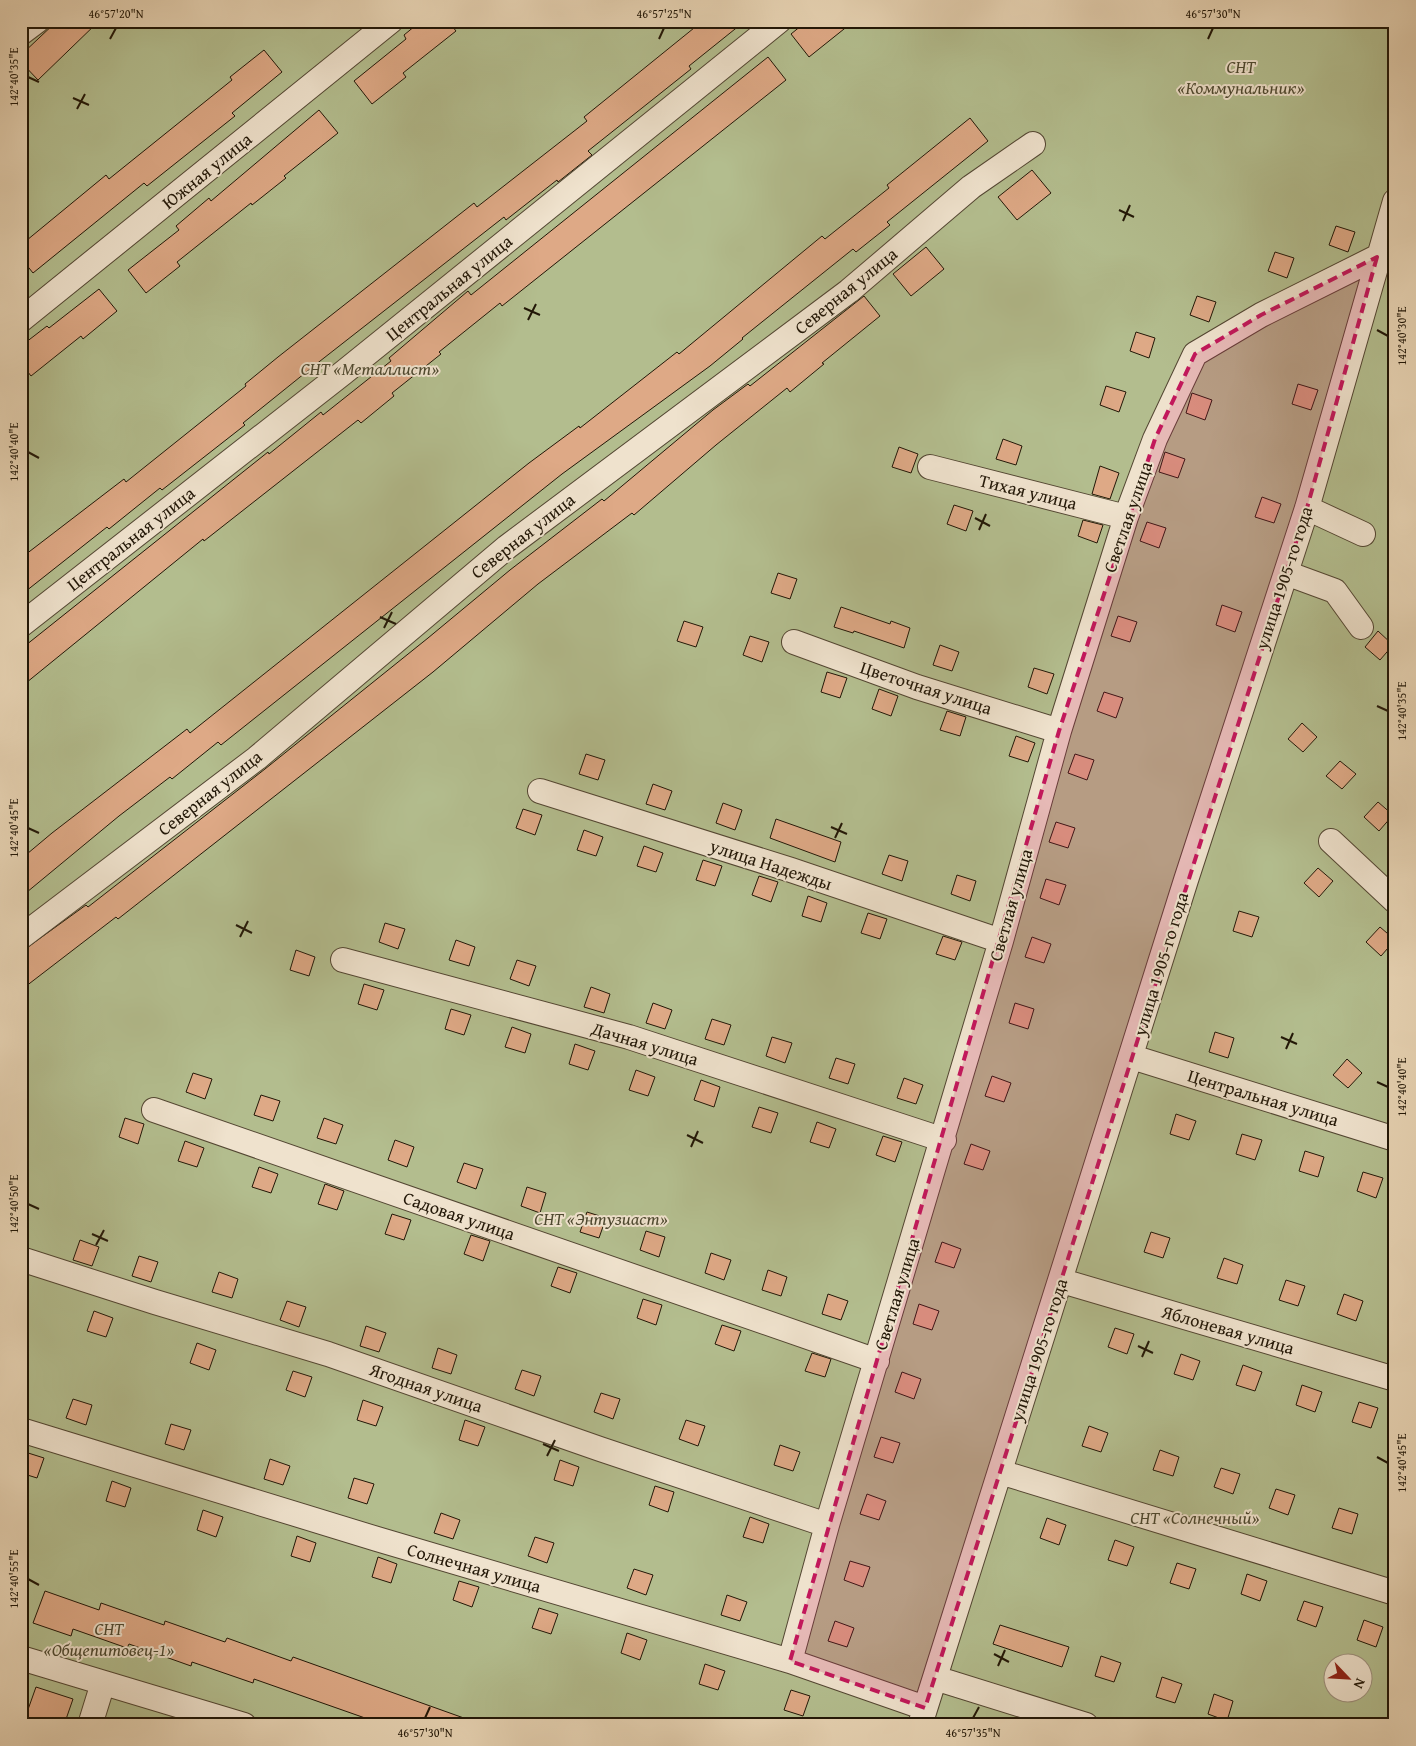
<svg xmlns="http://www.w3.org/2000/svg" width="1416" height="1746" viewBox="0 0 1416 1746" font-family="'Gentium Book Plus',serif">
	<rect width="100%" height="100%" fill="#e6d2b2"/>
	<filter id="stains"><feTurbulence type="fractalNoise" baseFrequency=".004" numOctaves="4"/><feColorMatrix values="0 0 0 0 .2 0 0 0 0 .09 0 0 0 0 .02 0 0 0 .5 -.17"/></filter>
	<radialGradient id="worn" r=".72"><stop offset=".6" stop-color="#630" stop-opacity="0"/><stop offset="1" stop-color="#630" stop-opacity=".3"/></radialGradient>
	<!-- green -->
	<path fill="#b3bd8e" stroke="#6a6a4a" fill-rule="evenodd" d="M21,21h1374v1704h-1374zM1334,1664h30v30h-30z"/>
	<!-- building -->
	<path fill="#dea986" stroke="#221707" d="M57,21h42l-61,59 -17,-18v-7z
		M421,21h27l8,10 -53,42 3,4 -34,27 -18,-23 52,-42 -2,-4z
		M689,21h56l-56,45 2,3 -103,82 4,4 -34,27 -1,-2 -51,40 -2,-3 -189,148 -72,58 2,2 -83,65 -2,-2 -51,41 -2,-2 -86,68v-37l103,-79 2,3 120,-96 -1,-2 33,-27 196,-154 3,4 110,-86 -3,-4 110,-89z
		M807,21h47l-45,36 -18,-23z
		M264,50l18,22 -50,41 3,3 -88,70 -3,-3 -111,90 -12,-15v-13l85,-70 3,4 123,-99 -2,-3z
		M768,57l18,23 -284,226 -2,-3 -61,49 2,2 -49,39 2,3 -33,27 -3,-3 -154,121 -1,-2 -182,148v-38l247,-197 1,2 52,-42 2,3 68,-54 -2,-3 79,-67 3,4z
		M319,110l19,23 -54,43 2,2 -34,27 -1,-2 -74,59 3,4 -34,27 -18,-23 51,-40 -3,-4 33,-28 2,3z
		M970,118l18,23 -101,81 3,3 -34,27 -3,-3 -111,89 1,1 -33,27 -148,108 -341,271 -3,-3 -46,37 -2,-2 -51,39 -98,81v-38l31,-26 135,-104 3,4 339,-270 50,-37 1,2 97,-76 2,2 143,-118 3,3 64,-51 -2,-3z
		M1032,170l19,23 -34,27 -19,-23z
		M1336,226l19,6 -7,20 -19,-7z
		M926,247l18,22 -33,27 -18,-22z
		M1275,252l19,6 -7,20 -19,-7z
		M99,289l18,22 -34,28 -2,-3 -50,40 -10,-13v-17l26,-20 2,2z
		M864,296l16,20 -58,47 2,1 -34,28 -3,-4 -71,57 -82,70 -2,-2 -94,71 -105,88 -315,247 -2,-2 -95,73v-38l65,-47 2,2 177,-138 163,-131 82,-68 92,-71 2,2 109,-91 35,-26 2,2z
		M1197,296l19,6 -7,20 -19,-7z
		M1136,332l19,6 -6,20 -19,-7z
		M1298,384l20,6 -7,20 -19,-6z
		M1106,386l20,6 -7,20 -19,-7z
		M1192,393l20,7 -7,20 -19,-7z
		M1003,439l19,7 -6,19 -20,-6z
		M899,447l19,7 -7,19 -19,-6z
		M1165,452l20,7 -7,19 -19,-6z
		M1100,466l19,7 -9,26 -18,-5z
		M1262,497l19,7 -7,19 -19,-6z
		M954,505l19,6 -7,20 -19,-7z
		M1083,520l20,5 -6,18 -19,-7z
		M1147,522l19,6 -7,20 -19,-7z
		M778,573l19,6 -7,20 -19,-6z
		M1222,605l20,7 -7,20 -19,-7z
		M841,607l49,17 1,-3 19,7 -6,20 -50,-17 -1,2 -19,-6z
		M1118,616l19,6 -7,20 -19,-6z
		M684,621l19,6 -7,20 -19,-6z
		M1378,631l15,14 -13,15 -15,-13z
		M750,636l19,6 -7,20 -19,-7z
		M940,645l19,7 -7,19 -19,-6z
		M1034,668l20,6 -7,20 -19,-7z
		M827,672l20,6 -7,20 -19,-6z
		M879,689l19,7 -7,20 -19,-7z
		M1104,692l19,6 -7,20 -19,-7z
		M947,711l19,6 -6,19 -20,-6z
		M1302,723l15,14 -14,15 -15,-13z
		M1016,736l19,7 -7,19 -19,-6z
		M586,754l19,6 -7,20 -19,-6z
		M1075,754l19,6 -7,20 -19,-7z
		M1340,761l16,13 -14,15 -16,-13z
		M653,784l19,7 -7,19 -19,-6z
		M1378,802l15,13 -14,16 -15,-14z
		M723,803l19,7 -7,20 -19,-7z
		M523,809l19,6 -7,20 -19,-7z
		M776,819l65,23 -6,20 -65,-24z
		M1056,822l19,6 -7,20 -19,-6z
		M584,830l19,7 -7,19 -19,-6z
		M644,846l19,7 -7,19 -19,-6z
		M889,855l19,6 -6,20 -20,-7z
		M703,860l19,6 -7,20 -19,-6z
		M1318,868l15,13 -14,16 -15,-14z
		M957,875l19,6 -6,20 -19,-7z
		M759,876l19,6 -7,20 -19,-7z
		M1046,879l20,6 -7,20 -19,-7z
		M808,896l19,7 -6,19 -19,-6z
		M1239,911l20,6 -7,20 -19,-6z
		M868,913l19,6 -7,20 -19,-6z
		M385,923l20,6 -7,20 -19,-7z
		M1380,927l15,13 -14,16 -15,-14z
		M943,936l19,6 -7,18 -19,-6z
		M1032,937l19,7 -7,19 -19,-6z
		M456,940l19,7 -6,19 -20,-6z
		M296,950l19,7 -6,19 -19,-6z
		M517,960l19,6 -7,20 -19,-7z
		M364,984l20,6 -7,20 -19,-6z
		M591,987l19,7 -6,19 -20,-6z
		M653,1003l19,7 -7,19 -19,-6z
		M1015,1003l19,6 -6,20 -19,-6z
		M451,1009l20,6 -7,20 -19,-6z
		M712,1019l19,6 -7,20 -19,-6z
		M512,1027l19,7 -6,19 -20,-6z
		M1215,1032l19,6 -6,20 -19,-6z
		M772,1037l20,6 -7,20 -19,-7z
		M575,1044l20,7 -7,19 -19,-6z
		M836,1058l19,6 -7,20 -19,-6z
		M1347,1059l15,14 -14,15 -15,-13z
		M636,1070l19,7 -7,19 -19,-6z
		M193,1073l19,6 -7,20 -19,-7z
		M992,1076l19,7 -7,19 -19,-6z
		M904,1078l19,7 -7,19 -19,-6z
		M701,1080l19,7 -6,20 -20,-7z
		M261,1095l19,6 -7,20 -19,-6z
		M759,1107l19,6 -7,20 -19,-6z
		M1176,1114l20,7 -7,19 -19,-6z
		M125,1118l19,6 -6,20 -19,-7z
		M324,1118l19,7 -7,19 -19,-6z
		M817,1122l19,7 -7,19 -19,-6z
		M1242,1134l20,6 -7,20 -19,-6z
		M883,1136l19,6 -7,20 -19,-7z
		M395,1140l19,7 -7,20 -19,-7z
		M185,1141l19,7 -7,19 -19,-6z
		M971,1144l19,7 -7,19 -19,-6z
		M1305,1151l19,6 -6,20 -19,-6z
		M464,1163l19,6 -7,20 -19,-7z
		M259,1167l19,7 -7,19 -19,-6z
		M1363,1172l20,6 -7,20 -19,-7z
		M325,1184l19,7 -7,19 -19,-6z
		M527,1187l19,6 -6,20 -19,-7z
		M587,1212l19,6 -7,20 -19,-6z
		M392,1214l19,6 -7,20 -19,-6z
		M646,1231l19,6 -6,20 -19,-7z
		M1151,1232l19,6 -7,20 -19,-6z
		M471,1235l19,6 -7,20 -19,-7z
		M80,1240l19,7 -7,19 -19,-6z
		M942,1242l19,7 -7,19 -19,-6z
		M711,1253l20,7 -7,20 -19,-7z
		M139,1256l19,6 -7,20 -19,-6z
		M1224,1258l19,7 -6,19 -20,-6z
		M558,1267l19,6 -7,20 -19,-7z
		M768,1270l19,7 -6,19 -19,-6z
		M219,1272l19,7 -6,19 -20,-6z
		M1286,1280l19,6 -7,20 -19,-6z
		M828,1294l20,7 -7,19 -19,-6z
		M1344,1294l19,7 -7,20 -19,-7z
		M643,1299l19,6 -6,20 -19,-7z
		M287,1301l19,6 -7,20 -19,-7z
		M919,1304l20,7 -7,19 -19,-6z
		M94,1311l19,7 -7,19 -19,-6z
		M722,1325l19,6 -7,20 -19,-7z
		M366,1326l20,7 -7,19 -19,-6z
		M1115,1328l19,6 -7,20 -19,-7z
		M197,1343l19,7 -7,20 -19,-7z
		M438,1348l19,7 -6,19 -19,-6z
		M812,1353l19,6 -6,18 -20,-6z
		M1181,1354l19,7 -7,19 -19,-6z
		M1243,1365l19,7 -7,19 -19,-6z
		M522,1370l19,6 -7,20 -19,-7z
		M293,1371l19,6 -7,20 -19,-7z
		M902,1372l19,7 -7,20 -19,-7z
		M1302,1385l20,7 -7,20 -19,-7z
		M601,1393l19,6 -7,20 -19,-7z
		M73,1399l19,6 -6,20 -20,-7z
		M363,1400l20,7 -7,19 -19,-6z
		M1359,1402l19,6 -7,20 -19,-6z
		M465,1420l20,7 -7,19 -19,-6z
		M686,1420l19,6 -7,20 -19,-7z
		M171,1424l20,6 -7,20 -19,-6z
		M1089,1426l19,7 -7,19 -19,-6z
		M881,1437l19,6 -7,20 -19,-6z
		M780,1445l20,7 -7,19 -19,-6z
		M1160,1450l19,7 -6,19 -20,-6z
		M25,1452l19,6 -7,20 -16,-5z
		M270,1459l20,7 -7,19 -19,-6z
		M560,1460l19,7 -6,19 -19,-6z
		M1221,1468l19,6 -7,20 -19,-7z
		M354,1478l20,6 -7,20 -19,-6z
		M112,1481l19,7 -6,19 -19,-6z
		M655,1486l19,6 -6,20 -19,-7z
		M1276,1489l19,6 -7,20 -19,-7z
		M867,1494l19,7 -7,19 -19,-6z
		M1339,1508l19,6 -6,20 -20,-6z
		M203,1510l20,7 -7,20 -19,-7z
		M441,1513l19,7 -7,19 -19,-6z
		M750,1517l19,7 -6,19 -20,-6z
		M1047,1518l19,7 -7,20 -19,-7z
		M297,1536l19,7 -6,19 -19,-6z
		M535,1537l19,6 -7,20 -19,-7z
		M1115,1540l19,7 -7,19 -19,-6z
		M378,1557l19,7 -6,19 -19,-6z
		M850,1561l20,6 -7,20 -19,-7z
		M1177,1563l19,6 -7,20 -19,-6z
		M634,1569l19,6 -7,20 -19,-7z
		M1247,1574l20,7 -7,20 -19,-7z
		M459,1581l20,6 -7,20 -19,-7z
		M45,1591l54,19 2,-7 63,22 1,-4 60,21 2,-4 64,23 2,-4 182,65v3h-90l-131,-46 -1,4 -61,-21 -1,4 -62,-22 -2,4 -54,-19 -2,7 -38,-13z
		M727,1595l20,7 -7,19 -19,-6z
		M1304,1601l19,6 -7,20 -19,-7z
		M539,1608l19,6 -7,20 -19,-6z
		M1364,1620l19,7 -7,20 -19,-7z
		M835,1621l19,7 -7,19 -19,-6z
		M1000,1625l69,22 -7,20 -69,-23z
		M627,1633l20,7 -7,20 -19,-7z
		M1101,1656l20,7 -7,19 -19,-6z
		M705,1664l20,7 -7,19 -19,-6z
		M1162,1677l20,7 -7,19 -19,-6z
		M36,1687l37,12 -9,26h-21l-18,-7z
		M791,1690l19,6 -7,20 -19,-6z
		M1214,1694l19,7 -6,20 -19,-7z"/>
	<g fill="none" stroke-linecap="round" stroke-linejoin="round">
		<!-- minor casing -->
		<g stroke="#534632" stroke-width="26">
			<path id="minor" d="M21,33l16,-12
				M21,320l370,-299
				M930,467l196,50
				M1307,508l56,26
				M1286,573l49,18 26,36
				M21,625l322,-252 436,-352
				M794,642l123,45 142,44
				M540,791l251,79 210,71
				M1331,841l64,60
				M21,937l236,-179 250,-211 342,-256 122,-104 62,-43
				M343,960l286,77 315,103
				M1132,1057l263,82
				M154,1110l723,251
				M21,1259l134,43 173,52 272,95 227,76
				M1062,1281l333,98
				M21,1430l356,109 413,122 135,47
				M1000,1472l395,121
				M21,1658l223,67
				M790,1661l37,-136 174,-584 58,-210 67,-214 29,-78 40,-85 66,-39 116,-58
				M935,1678l151,47
				M90,1725l13,-42
				M920,1725l266,-845 121,-372 88,-307"/>
		</g>
		<!-- minor -->
		<use href="#minor" stroke="#efe2cd" stroke-width="24"/>
	</g>
	<!-- marked area -->
	<path fill="#c2185b" fill-opacity="0.2" stroke="#c2185b" stroke-width="4" stroke-dasharray="10 6" stroke-linejoin="round" d="M1377,257l-70,251 -382,1200 -135,-47 269,-930 96,-292 40,-85 66,-39z"/>
	<!-- ticks -->
	<path fill="none" stroke="#221707" stroke-width="2" d="M110,39l6,-11M659,39l5,-11M1208,39l5,-11M28,77l11,5M73,98l16,7M77,109l8,-15M1119,210l15,7M1123,221l7,-16M524,308l16,7M528,320l8,-16M1377,330l11,6M28,452l11,6M975,518l15,8M979,530l7,-16M380,617l16,7M384,628l8,-16M1377,706l11,5M831,827l16,7M28,828l11,5M835,838l7,-15M236,925l16,8M240,937l8,-16M1281,1037l16,7M1286,1049l7,-16M1377,1082l11,5M687,1135l16,8M691,1147l7,-16M28,1204l11,5M92,1234l16,7M96,1245l8,-15M1138,1346l15,7M1142,1357l7,-16M543,1444l16,7M547,1456l8,-16M1377,1457l11,6M28,1579l11,6M994,1654l15,8M998,1666l7,-16M425,1718l5,-11M973,1718l6,-11"/>
	<g text-anchor="middle" stroke-width="4" stroke-linejoin="round" paint-order="stroke">
		<!-- park labels -->
		<g font-size="18" font-style="italic" fill="#4e4930" stroke="#efe2cd">
			<text x="1241" y="73">СНТ<tspan x="1241" dy="21">«Коммунальник»</tspan></text>
			<text x="370" y="375">СНТ «Металлист»</text>
			<text x="601" y="1225">СНТ «Энтузиаст»</text>
			<text x="1195" y="1524">СНТ «Солнечный»</text>
			<text x="109" y="1635">СНТ<tspan x="109" dy="21">«Общепитовец-1»</tspan></text>
		</g>
		<!-- street labels -->
		<g font-size="18" fill="#221707" stroke="#efe2cd">
			<text transform="translate(207 171) rotate(-39)" y="6">Южная улица</text>
			<text transform="translate(449 288) rotate(-39)" y="6">Центральная улица</text>
			<text transform="translate(846 291) rotate(-39)" y="6">Северная улица</text>
			<text transform="translate(1028 492) rotate(14)" y="6">Тихая улица</text>
			<text transform="translate(1128 517) rotate(-71)" y="6">Светлая улица</text>
			<text transform="translate(523 536) rotate(-38)" y="6">Северная улица</text>
			<text transform="translate(131 539) rotate(-38)" y="6">Центральная улица</text>
			<text transform="translate(1284 578) rotate(-72)" y="6">улица 1905-го года</text>
			<text transform="translate(926 688) rotate(18)" y="6">Цветочная улица</text>
			<text transform="translate(210 793) rotate(-38)" y="6">Северная улица</text>
			<text transform="translate(771 865) rotate(18)" y="6">улица Надежды</text>
			<text transform="translate(1011 905) rotate(-74)" y="6">Светлая улица</text>
			<text transform="translate(1161 964) rotate(-73)" y="6">улица 1905-го года</text>
			<text transform="translate(645 1044) rotate(17)" y="6">Дачная улица</text>
			<text transform="translate(1263 1098) rotate(17)" y="6">Центральная улица</text>
			<text transform="translate(459 1216) rotate(19)" y="6">Садовая улица</text>
			<text transform="translate(897 1294) rotate(-73)" y="6">Светлая улица</text>
			<text transform="translate(1228 1330) rotate(16)" y="6">Яблоневая улица</text>
			<text transform="translate(1039 1350) rotate(-72)" y="6">улица 1905-го года</text>
			<text transform="translate(426 1388) rotate(19)" y="6">Ягодная улица</text>
			<text transform="translate(474 1568) rotate(16)" y="6">Солнечная улица</text>
		</g>
	</g>
	<!-- margin -->
	<rect width="1416" height="1746" fill="none" stroke="#e6d2b2" stroke-width="55"/>
	<!-- north arrow -->
	<g transform="translate(1348 1678) rotate(115)"><circle r="24" fill="#efe2cd" stroke="#9d917e"/>
	<path d="M0-4L9 19L0 12L-9 19Z" fill="#8f2418"/>
	<text y="-8" font-size="14" font-weight="bold" text-anchor="middle" fill="#221707">N</text>
	</g>
	<rect x="28" y="28" width="1360" height="1690" fill="none" stroke="#221707" stroke-width="2"/>
	<g font-size="12" text-anchor="middle" fill="#221707">
		<text x="116" y="18">46°57'20"N</text>
		<text x="664" y="18">46°57'25"N</text>
		<text x="1213" y="18">46°57'30"N</text>
		<text transform="translate(14 77) rotate(-90)" y="4">142°40'35"E</text>
		<text transform="translate(1402 336) rotate(-90)" y="4">142°40'30"E</text>
		<text transform="translate(14 452) rotate(-90)" y="4">142°40'40"E</text>
		<text transform="translate(1402 711) rotate(-90)" y="4">142°40'35"E</text>
		<text transform="translate(14 828) rotate(-90)" y="4">142°40'45"E</text>
		<text transform="translate(1402 1087) rotate(-90)" y="4">142°40'40"E</text>
		<text transform="translate(14 1204) rotate(-90)" y="4">142°40'50"E</text>
		<text transform="translate(1402 1463) rotate(-90)" y="4">142°40'45"E</text>
		<text transform="translate(14 1579) rotate(-90)" y="4">142°40'55"E</text>
		<text x="425" y="1737">46°57'30"N</text>
		<text x="973" y="1737">46°57'35"N</text>
	</g>
	<rect width="100%" height="100%" filter="url(#stains)"/>
	<rect width="100%" height="100%" fill="url(#worn)"/>
</svg>
